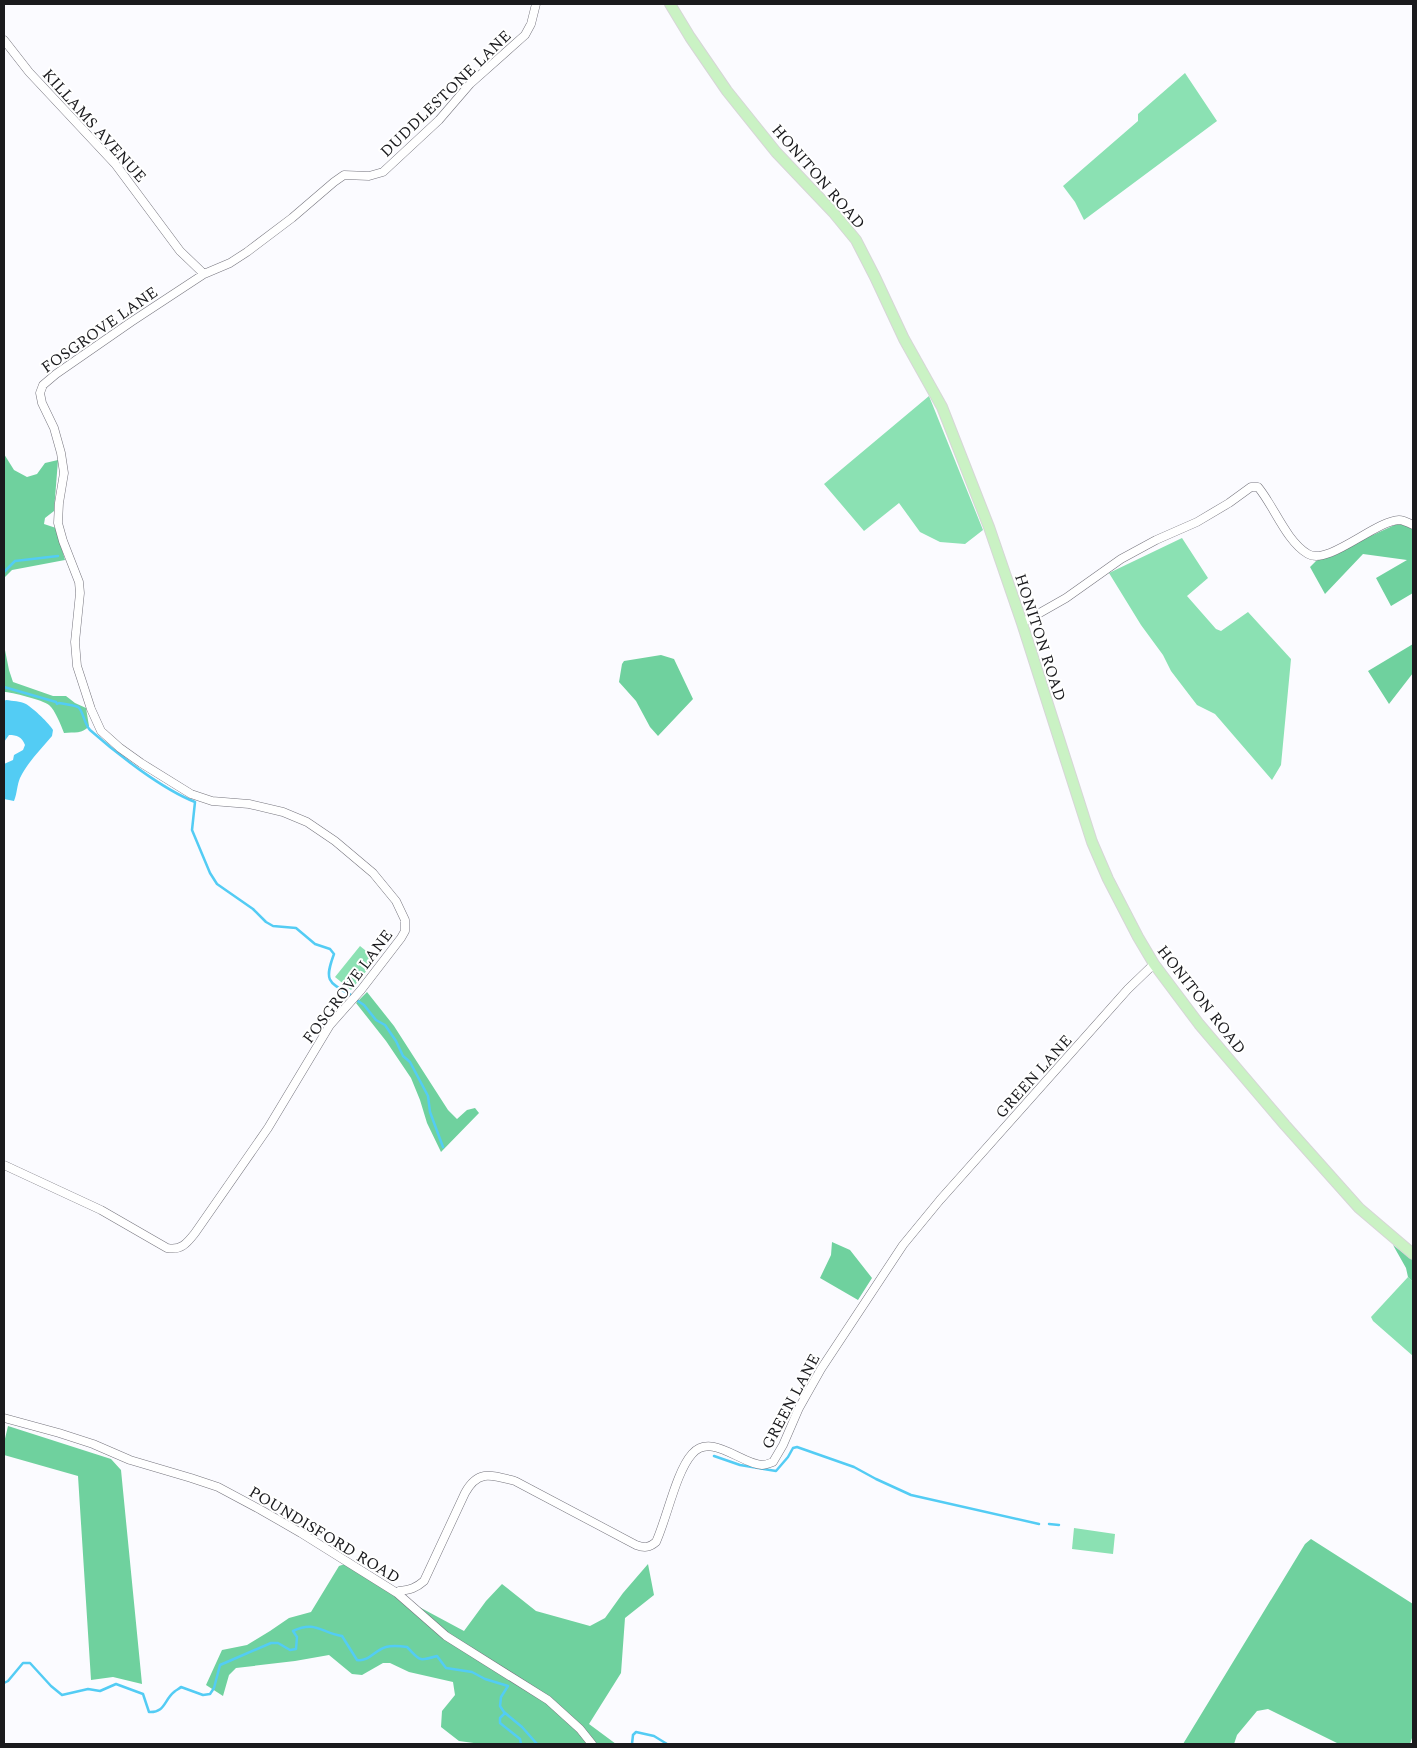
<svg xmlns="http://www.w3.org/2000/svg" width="1417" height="1748" viewBox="0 0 1417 1748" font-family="Spectral,serif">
	<rect width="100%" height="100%" fill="#fbfbff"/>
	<!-- green -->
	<path fill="#8be1b3" d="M1185,73l32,48 -133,99 -9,-18 -12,-16 75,-65v-7z
		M929,396l54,134 -18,14 -25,-2 -20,-10 -21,-29 -35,28 -40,-47z
		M1182,538l26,40 -21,18 29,33 5,2 27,-19 43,47 -10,106 -9,15 -57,-66 -18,-9 -26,-34 -8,-16 -22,-30 -32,-52z
		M360,946l16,13 -25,31 -16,-13z
		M1408,1277l5,5v74l-40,-35 -2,-4z
		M1074,1528l41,6 -2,20 -41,-5z"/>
	<!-- forest -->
	<path fill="#6fd19e" d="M4,454l10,16 13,7 10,-3 8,-11 13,-3 -4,51 -9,7 -1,6 12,4 9,32 -53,10 -8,8z
		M1399,523l14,6v64l-22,13 -15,-28 31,-18 -44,-6 -38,40 -15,-27 6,-6z
		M1413,644v29l-24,31 -21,-33z
		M4,645l5,25 4,12 40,14h13l9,7 11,5 3,18c-6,8 -15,6 -25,7 -3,-8 -9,-23 -15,-28 -6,-5 -38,-13 -45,-13z
		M661,655l13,4 19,40 -35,37 -8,-9 -14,-26 -17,-19 3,-18 2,-3z
		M367,992l27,34 54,84 9,9 10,-9 8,-2 4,5 -38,39 -14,-29 -7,-23 -9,-22 -25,-37 -30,-38z
		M832,1242l18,8 22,28 -14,22 -38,-22 11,-23z
		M1393,1245l20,15v22l-5,-5 -2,-9z
		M8,1426l103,33 10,11 21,214 -29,-7 -22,3 -13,-204 -74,-21v-12z
		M1311,1539l102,65v131l-3,9h-71l-71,-35 -11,2 -20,24 -3,9h-51l122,-200z
		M345,1564l50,30 69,37 22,-30 16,-17 34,27 54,15 15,-8 18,-25 25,-29 6,31 -29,23 -4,55 -32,51 27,20h-135l-22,-3 -18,-14 1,-16 13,-16 -2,-13 -44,-10 -19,-9h-7l-21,12 -10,-1 -23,-19 -34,6 -59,7 -7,7 -6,21 -17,-11 16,-35 25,-5 23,-14 19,-13 22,-6 28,-46z"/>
	<!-- water -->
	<path fill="#53ccf4" d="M6,700c7,1 14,1 20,4 8,5 23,19 27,26l-1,6c-11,13 -25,27 -32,42 -3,7 -3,16 -6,23l-10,-2v-35l9,-4 1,-5 9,-5 2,-5c-3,-8 -8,-10 -16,-10l-5,7v-41z"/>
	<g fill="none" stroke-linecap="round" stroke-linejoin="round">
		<!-- stream -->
		<path stroke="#53ccf4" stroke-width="2.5" d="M4,572l11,-11 43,-5
			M4,687l52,15 1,2 2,-1c6,1 14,2 19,4 5,3 6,17 12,23 27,24 72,59 105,72l-3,28 18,43 7,11 36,25 13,13 7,4 23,2 19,16 15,5 4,5c-10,27 -6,28 17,41
			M358,1001l6,4 12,15 9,5 11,16 7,15 7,6 18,34 2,16 13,35
			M714,1456l26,9 36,6 12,-14 5,-9 4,-1 57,20 22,12 35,16 128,29
			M1049,1524l10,1
			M4,1683l4,-2 15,-18h7l21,23 11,9 26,-6 12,2 16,-7 27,10 6,18c16,1 15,-12 25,-20 2,-2 5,-3 7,-5l22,8 7,-1 4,-6 6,-23 7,-3 44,-19h7l12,7 6,-1 1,-12 -4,-6c23,-11 28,2 49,5l15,24c12,2 18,-10 29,-13 7,-2 14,-1 21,0 13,13 10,15 30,9l9,12 26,4 13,7 23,7 -7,11 -1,9 4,6 18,15 15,17
			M505,1713l-5,5v5l20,16 1,5
			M632,1744l1,-9 3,-3 18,4 13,8"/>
		<!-- minor casing -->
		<g stroke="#76757e" stroke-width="9">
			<path id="minor" d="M4,40l25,32 87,93 64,86 24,23
				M1022,623l44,-25 55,-39 35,-19 41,-18 32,-19 22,-16h7c16,19 28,54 50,67 20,12 67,-33 91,-34 4,0 10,3 14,5
				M4,1165l97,45 66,38c14,3 20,-5 28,-15l73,-105 62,-103 31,-35 40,-52 4,-7v-11l-9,-19 -23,-28 -38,-32 -28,-19 -24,-10 -34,-8 -37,-3 -21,-7 -50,-31 -21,-15 -19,-17 -10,-22 -14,-43 -2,-24 5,-49 -1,-11 -16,-41 -5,-18 1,-20 5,-30 -3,-20 -7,-25 -12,-25 -2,-10 3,-8 13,-11 75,-52 73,-48 26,-11 17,-11 45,-34 42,-36 10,-7 25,1 14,-4 56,-52 31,-36 55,-49 6,-11 5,-20
				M4,1418l55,15 34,11 37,16 61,18 27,9 43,23 40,23 96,60 49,43 102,64 32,29 12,15
				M397,1593l2,-2c11,-1 17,-3 25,-10l41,-88c13,-24 27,-18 50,-12l121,64c8,3 13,3 20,-3 11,-24 20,-70 36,-88 19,-22 49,10 70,11 4,0 8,-2 11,-3l10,-17 16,-37 22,-39 82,-124 37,-45 188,-211 26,-25"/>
		</g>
		<!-- major casing -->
		<g stroke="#d6d6d6" stroke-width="12">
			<path id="major" d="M670,4l20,33 37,54 49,61 57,60 23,28 19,37 29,62 38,68 47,120 33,96 70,219 16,37 30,58 16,27 45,60 86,101 74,83 54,46"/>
		</g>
		<!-- minor -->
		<use href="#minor" stroke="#fff" stroke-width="8"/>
		<!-- major -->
		<use href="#major" stroke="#caf2c4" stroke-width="10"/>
	</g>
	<g text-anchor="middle" stroke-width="4" stroke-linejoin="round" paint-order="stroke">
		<!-- street labels -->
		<g font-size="16" fill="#1a1a1d" stroke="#fff">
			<text transform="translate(445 93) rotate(-44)" y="6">DUDDLESTONE LANE</text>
			<text transform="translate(95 125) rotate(48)" y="6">KILLAMS AVENUE</text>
			<text transform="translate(819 176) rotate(49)" y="6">HONITON ROAD</text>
			<text transform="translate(99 329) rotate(-35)" y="6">FOSGROVE LANE</text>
			<text transform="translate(1041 637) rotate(72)" y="6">HONITON ROAD</text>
			<text transform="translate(347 986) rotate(-53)" y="6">FOSGROVE LANE</text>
			<text transform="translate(1202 999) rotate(52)" y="6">HONITON ROAD</text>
			<text transform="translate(1033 1076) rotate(-48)" y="6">GREEN LANE</text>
			<text transform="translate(790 1401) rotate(-62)" y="6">GREEN LANE</text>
			<text transform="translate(325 1534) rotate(31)" y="6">POUNDISFORD ROAD</text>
		</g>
	</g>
	<!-- border -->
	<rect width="1417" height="1748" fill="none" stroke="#1a1a1d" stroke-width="10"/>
</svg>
